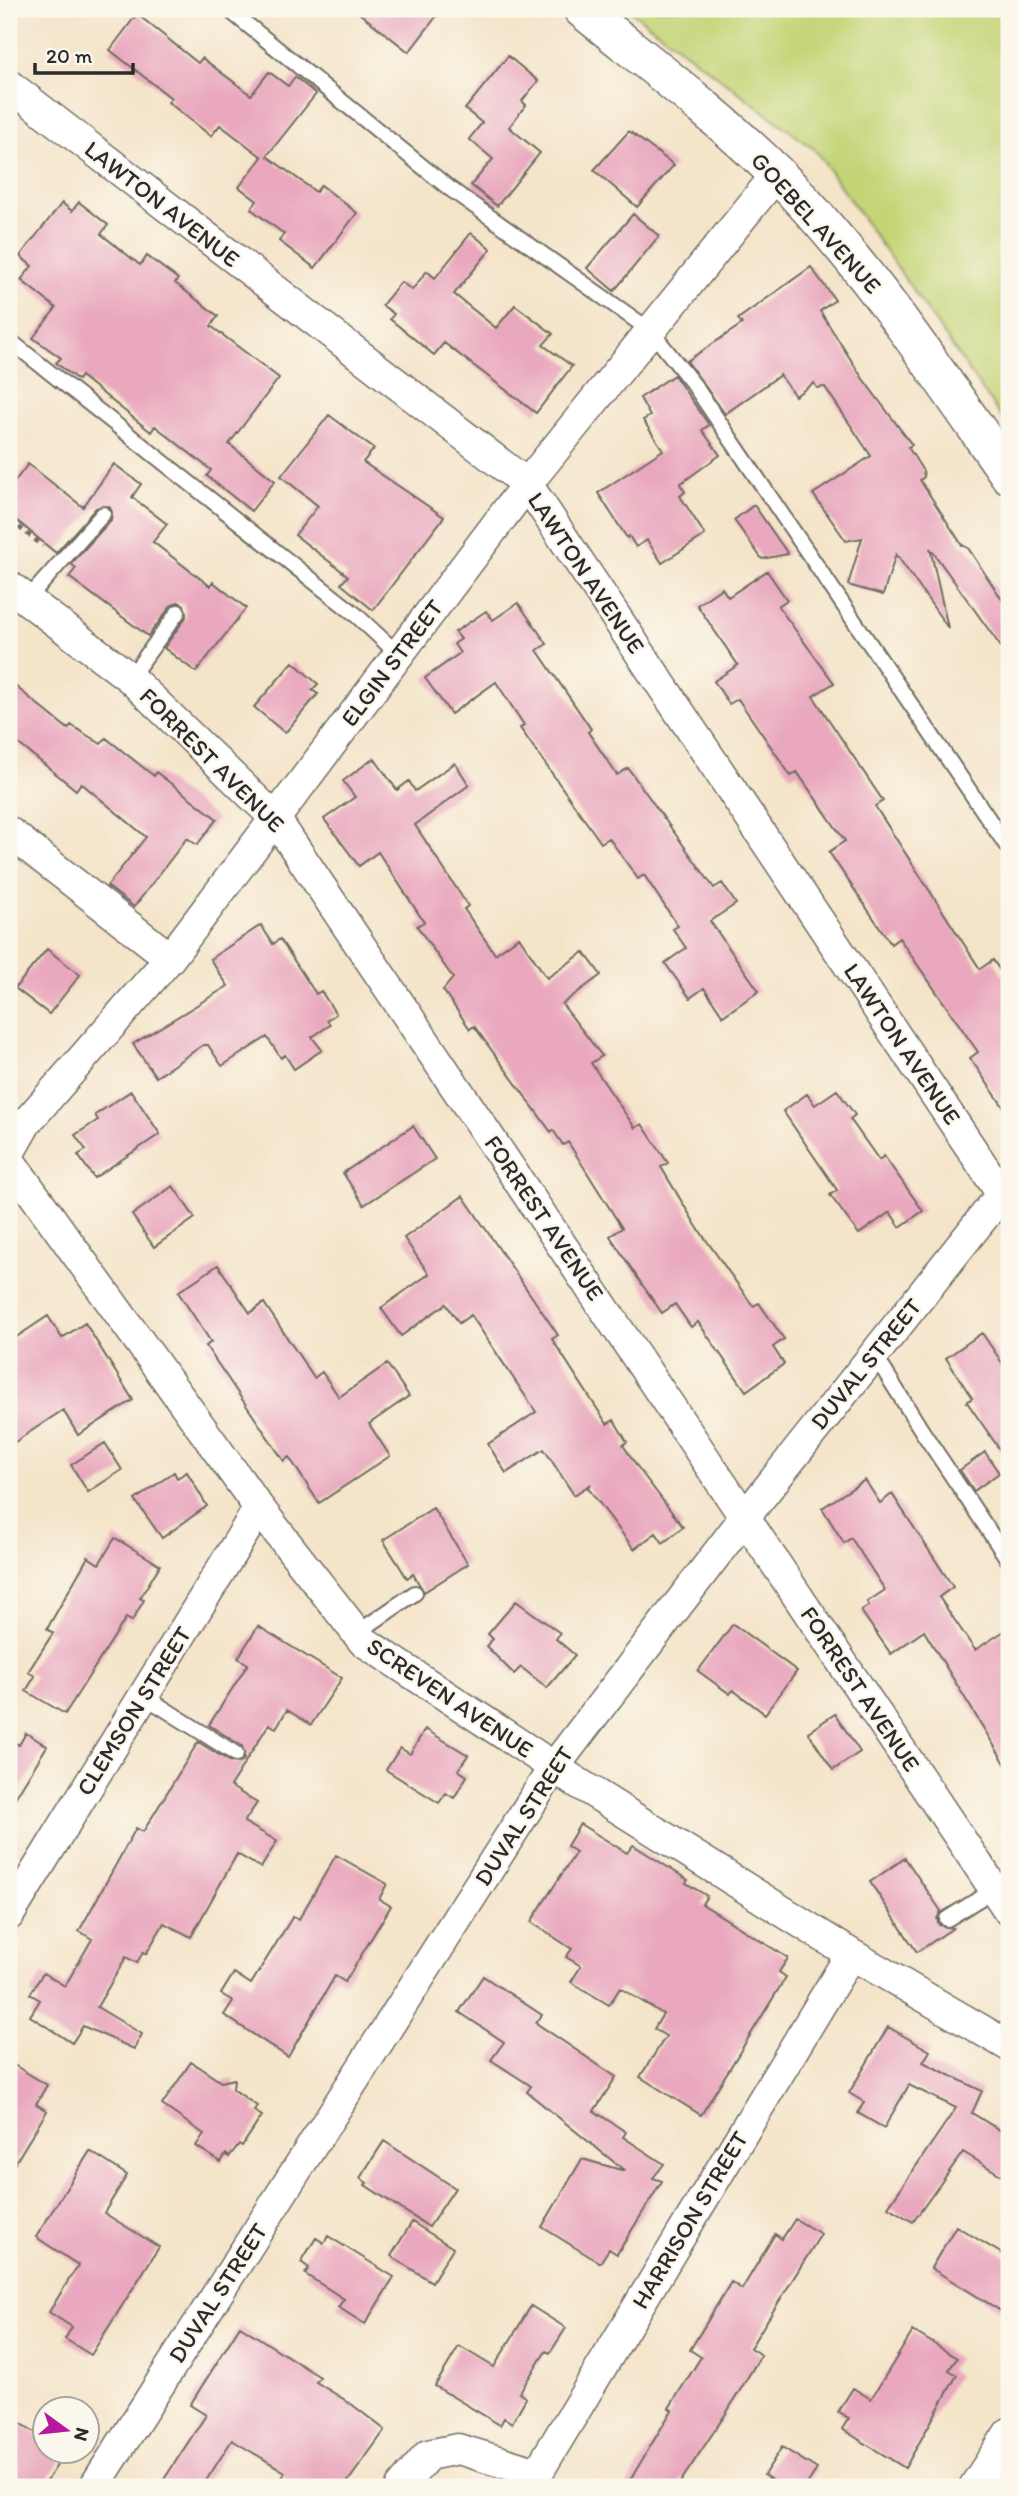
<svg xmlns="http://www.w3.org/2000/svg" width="1018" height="2496" viewBox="0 0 1018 2496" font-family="Itim,sans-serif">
	<rect width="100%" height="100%" fill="#fbf7ec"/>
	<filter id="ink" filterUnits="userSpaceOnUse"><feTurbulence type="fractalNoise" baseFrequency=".0143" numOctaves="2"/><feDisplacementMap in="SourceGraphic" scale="14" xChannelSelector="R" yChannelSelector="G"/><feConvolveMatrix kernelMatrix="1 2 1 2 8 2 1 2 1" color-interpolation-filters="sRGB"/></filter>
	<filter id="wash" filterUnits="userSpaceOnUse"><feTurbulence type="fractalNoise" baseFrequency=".00686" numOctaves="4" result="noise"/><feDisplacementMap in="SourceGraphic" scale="28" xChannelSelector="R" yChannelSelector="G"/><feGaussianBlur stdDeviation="1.57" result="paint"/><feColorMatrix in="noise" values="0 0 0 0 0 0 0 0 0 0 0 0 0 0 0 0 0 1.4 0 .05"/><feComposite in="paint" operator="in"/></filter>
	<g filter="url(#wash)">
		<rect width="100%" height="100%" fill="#f4e4c9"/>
		<!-- green -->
		<path fill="#c4d476" stroke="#788050" stroke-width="2" d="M628,9h381v419l-194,-278z"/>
		<g id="blocks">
			<!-- building -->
			<path fill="#e9a8be" d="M354,9h88l-33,43z
				M137,14l61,49 4,-5 49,37 18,-23 19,14 7,-9 21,17 -49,62 49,36 5,-7 36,28 -42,55 -36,-27 5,-7 -33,-25 6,-8 -18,-14 23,-30 -42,-32 -9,11 -43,-34 3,-4 -61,-48z
				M508,56l30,25 -16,20 4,4 -17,22 31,26 -43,53 -26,-21 22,-26 -24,-20 13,-16 -17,-14z
				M629,131l45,34 -37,42 -43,-37z
				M79,202l29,23 -7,9 39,31 7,-9 31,23 -3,4 43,33 -7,10 68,52 -50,66 46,37 -24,30 -44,-35 4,-6 -56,-44 -4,6 -70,-56 -3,4 -22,-17 5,-5 -28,-20 23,-30 -35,-28 11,-14 -12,-10 42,-53 10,8z
				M633,214l26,22 -45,55 -27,-23z
				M471,233l20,16 -37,45 42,34 19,-23 38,29 -10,11 29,21 -36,47 -92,-70 -10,12 -44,-36 4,-5 -12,-9 19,-23 11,8 15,-19 8,7z
				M811,267l24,33 -15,11 43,68 49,66 -4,2 15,24 1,6 -4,3 42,65 6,3 41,62v48l-79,-110 18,80 -52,-74 -13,41 -35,-10 14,-47 -16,3 -33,-47 58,-38 -46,-69 -8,1 -3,-5 -19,13 -15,-21 -55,39 -38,-53 55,-37 -4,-5z
				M674,375l35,50 -7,5 18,25 -40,29 5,8 -5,4 25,39 -43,28 -15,-23 -11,7 -7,-11 -2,2 -29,-45 65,-43 -20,-30 7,-4 -10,-18z
				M329,415l45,34 -11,13 81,55 -71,93 -32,-26 7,-8 -53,-41 23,-29 -37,-30z
				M28,464l55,43 31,-43 27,20 -9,13 35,27 -14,18 57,44 3,-4 33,26 -50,64 -32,-24 22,-31 -2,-12 -6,-3 -7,4 -23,30 -79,-59 7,-9 -5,-4 40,-44 1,-8 -3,-6 -13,2 -40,45 -47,-39v-25z
				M754,505l34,49 -26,5 -28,-39z
				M767,571l20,29 -9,6 56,77 -21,13 70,105 -8,5 105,163 13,-9 16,24v131l-39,-57 8,-6 -79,-114 -8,6 -62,-92 16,-11 -48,-69 -6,4 -53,-77 -9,5 -15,-23 24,-16 -41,-60 25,-17 6,9z
				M518,603l29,41 -10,6 54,79 -3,3 29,43 11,-7 86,120 8,-5 14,21 -26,17 49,70 -36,25 -19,-28 -14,10 -25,-35 21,-15 -13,-19 5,-3 -34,-51 -6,4 -29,-41 -8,5 -81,-115 4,-3 -28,-43 -45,32 -26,-36 35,-25 -6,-9 7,-5 -6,-7 31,-21 7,9z
				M293,662l25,22 -6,6 6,4 -33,39 -31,-26z
				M9,681l59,48 3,-4 30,19 5,-6 48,38 2,-4 61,47 -20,26 -10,-7 -53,69 -27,-21 39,-49 -65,-54 -5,7 -67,-54z
				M374,758l23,32 12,-9 6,10 40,-28 14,22 -54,40 53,81 -4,3 31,45 24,-17 28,41 37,-26 17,23 -39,29 40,52 -11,7 44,65 7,-4 26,39 -7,4 36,60 56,79 6,-3 25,36 -11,8 11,17 -38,27 -48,-69 -7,5 -16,-23 -13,9 -21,-30 -31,-47 12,-8 -54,-86 -5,3 -10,-15 -2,2 -77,-106 -4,3 -27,-39 10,-12 -36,-52 7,-4 -46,-70 -19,14 -35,-47 31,-22 -12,-16z
				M261,925l12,19 7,-5 36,55 5,-3 15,23 -9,6 3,5 -18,12 10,13 -28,19 -9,-14 -4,3 -14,-21 -45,29 -14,-21h-5l-47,32 -23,-33 95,-58 -18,-27z
				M47,949l33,26 -31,39 -34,-26z
				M837,1090l18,25 -5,4 29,41 5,-4 39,55 -23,16 -10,-15 -31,22 -29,-39 7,-5 -54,-79 24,-17 8,11z
				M131,1091l29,43 -66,44 -16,-23 8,-5 -11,-15 23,-15 -3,-5z
				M413,1126l22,33 -71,46 -21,-32z
				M173,1186l22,32 -41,29 -22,-32z
				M463,1196l95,139 -6,4 55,85 7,-4 13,22 -4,3 16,24 44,58 -20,16 -7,-10 -22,16 -46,-61 3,-4 -17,11 -30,-46 -38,24 -18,-29 48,-32 -65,-97 -12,8 -13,-19 -45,32 -20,-28 48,-34 -25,-36z
				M218,1265l32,48 14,-10 50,75 8,-6 17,25 48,-33 22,32 -40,28 21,32 -71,47 -30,-46 -5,4 -68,-100 -10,-15 5,-4 -33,-50z
				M48,1316l14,22 23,-15 48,77 -55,35 -15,-25 -54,36v-104z
				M982,1333l27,40v90l-42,-61 5,-4 -26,-40z
				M105,1443l17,27 -34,22 -17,-27z
				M985,1452l14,21 -25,18 -14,-21z
				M174,1472l3,6 10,-6 20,34 -45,32 -27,-38z
				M865,1480l15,23 12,-9 61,93 -14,10 36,53 34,-22v142l-85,-139 -33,23 -30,-43 8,-6 -2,-3 18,-12 -34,-52 -7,5 -22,-35z
				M433,1508l35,56 -44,28 -11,-18 -6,4 -24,-38z
				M115,1538l45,27 -20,33 4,2 -12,21 -6,-3 -61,96 -39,-23 9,-15 -7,-4 25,-39 -6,-4 41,-72 11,7z
				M516,1601l44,32 -4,6 19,16 -28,33 -26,-21 -7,7 -28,-28 7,-7 -5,-5z
				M733,1624l64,47 -32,43 -32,-24 -3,4 -32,-23z
				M258,1626l84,52 -31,47 -24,-15 -11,18 -7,-4 -39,62 27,17 -13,19 33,19 -16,27 -24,-14 -46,83 -27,-14 -18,31 -3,-2 -6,11 -11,-6 -29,50 45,27 -8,15 -51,-23 -11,17 -42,-27 10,-16 -10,-6 13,-21 22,13 27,-47 -13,-8 8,-14 49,-89 7,4 55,-90 33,20 9,1 4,-4 -2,-13 -33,-21 39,-61 -10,-6z
				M835,1714l25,38 -27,18 -25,-38z
				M425,1729l43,26 -10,15 9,6 -13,22 -8,-5 -7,10 -53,-33 14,-22 10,6z
				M26,1733l21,13 -38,62v-69l10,6z
				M580,1824l47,29 6,-8 55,35 -2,3 21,13 -5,8 86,54 -9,14 7,5 -85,138 -61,-38 26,-41 -12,-7 9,-15 -43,-26 -11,17 -38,-23 10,-16 -15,-9 6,-8 -41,-27 45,-70 -9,-6z
				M336,1855l51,29 -8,15 12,7 -46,76 -10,-6 -47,81 -64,-42 9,-14 -12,-7 13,-21 17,11 42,-68 6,3z
				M905,1858l36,53 -4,8 2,6 14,3 -36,24 -47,-70z
				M483,1976l59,39 -6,8 80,54 -22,34 32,21 -3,5 41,27 -11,14 9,3 -45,73 -8,-5 -9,14 -58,-36 40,-68 43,12 -98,-79 4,-6 -40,-26 13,-18 -45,-30z
				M888,2027l42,24 -7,11 59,29 -10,22 37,23v44l-46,-28 -50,70 -25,-15 68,-99 -47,-23 -25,43 -26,-15 6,-11 -15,-9z
				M9,2062l38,23 -11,19 11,7 -38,62z
				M191,2062l30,20 13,-3 -1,10 24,17 -3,5 8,5 -20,30 -3,-2 -10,13 -3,-3 -5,8 -25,-16 8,-12 -42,-29z
				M384,2141l71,47 -26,39 -64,-42 2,-2 -7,-5z
				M90,2151l37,24 -23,38 55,34 -68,108 -26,-16 7,-12 -23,-15 29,-47 -42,-28z
				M795,2219l26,15 -71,114 11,7 -34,57 -50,75h-51l46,-77 -3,-2 32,-51 -11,-7 41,-68 11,7 33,-55 7,5z
				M412,2222l41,26 -21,34 -41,-26z
				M956,2226l53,32v39l-8,14 -70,-43z
				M328,2236l66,41 -29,47 -27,-17 6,-8 -39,-25 4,-6 -8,-6 15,-24 8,5z
				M531,2306l35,22 -16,25 -4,-2 -27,42 7,5 -14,25 -8,-5 -4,7 -65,-39 24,-40 35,21z
				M240,2326l80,51 -4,5 34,21 35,27 -41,57h-45l-17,-9 3,-6 -53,-32 -30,47h-43l47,-72 -16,-10z
				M913,2331l44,27 -8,12 8,5 -52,93 -63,-39 7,-11 -11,-6 15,-24 18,11z
				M9,2416l37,23v12h20l-23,36h-34z
				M782,2447l35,22 -12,18h-22l-19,-12z"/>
		</g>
	</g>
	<g filter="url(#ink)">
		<use href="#blocks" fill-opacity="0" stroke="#716c62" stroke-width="2"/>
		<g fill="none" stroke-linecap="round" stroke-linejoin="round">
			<!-- service casing -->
			<g stroke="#716c62" stroke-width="18">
				<path id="service" d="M228,9l221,179 202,143 43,54 315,464
					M9,340l346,274 43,40
					M27,600l76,-86
					M130,678l48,-66
					M874,1354l48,77 87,130
					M357,1633l58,-40
					M144,1696l92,58
					M947,1919l48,-30"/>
			</g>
			<!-- minor casing -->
			<g stroke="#716c62" stroke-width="33">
				<path id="minor" d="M9,85l518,399 482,721
					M9,586l121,92 144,139 735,1094
					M9,832l161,126
					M9,1153l17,-30 144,-165 357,-474 250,-310
					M9,1160l250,348 104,133 212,140 276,173 158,92
					M9,1915l250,-407
					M94,2487l460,-720 191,-250 264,-332
					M401,2487l27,-32 30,-6 80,24
					M529,2487l322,-533
					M974,2487l35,-54"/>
			</g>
			<!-- tertiary casing -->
			<g stroke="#716c62" stroke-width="40">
				<path id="tertiary" d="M582,9c65,53 134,105 194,164 90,91 160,198 233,302"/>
			</g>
			<!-- path -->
			<path stroke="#716c62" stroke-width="4.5" stroke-dasharray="5 5" stroke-linecap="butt" d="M11,521l32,25"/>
			<!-- service -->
			<use href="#service" stroke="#fff" stroke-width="14"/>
			<!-- minor -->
			<use href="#minor" stroke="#fff" stroke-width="30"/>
			<!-- tertiary -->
			<use href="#tertiary" stroke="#fff" stroke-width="37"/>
		</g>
	</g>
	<g text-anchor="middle" stroke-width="5" stroke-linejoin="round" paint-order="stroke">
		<!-- street labels -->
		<g font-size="24" fill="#2b2b2b" stroke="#fbf7ec">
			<text transform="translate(162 204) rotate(38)" y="8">LAWTON AVENUE</text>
			<text transform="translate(816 223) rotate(48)" y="8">GOEBEL AVENUE</text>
			<text transform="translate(586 573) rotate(56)" y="8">LAWTON AVENUE</text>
			<text transform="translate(392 663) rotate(-53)" y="8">ELGIN STREET</text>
			<text transform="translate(212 760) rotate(45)" y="8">FORREST AVENUE</text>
			<text transform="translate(902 1044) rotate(56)" y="8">LAWTON AVENUE</text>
			<text transform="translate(544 1218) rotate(56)" y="8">FORREST AVENUE</text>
			<text transform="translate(866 1364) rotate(-51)" y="8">DUVAL STREET</text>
			<text transform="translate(860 1689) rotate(56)" y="8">FORREST AVENUE</text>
			<text transform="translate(450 1698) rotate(34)" y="8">SCREVEN AVENUE</text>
			<text transform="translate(134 1711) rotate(-58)" y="8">CLEMSON STREET</text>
			<text transform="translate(524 1816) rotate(-57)" y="8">DUVAL STREET</text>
			<text transform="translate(690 2220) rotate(-59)" y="8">HARRISON STREET</text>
			<text transform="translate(218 2293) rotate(-57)" y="8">DUVAL STREET</text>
		</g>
	</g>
	<!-- margin -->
	<rect width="1018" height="2496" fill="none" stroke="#fbf7ec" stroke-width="35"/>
	<!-- north arrow -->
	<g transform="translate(66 2430) rotate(105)"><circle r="33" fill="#fbf7ec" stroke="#a8a59f" stroke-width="2"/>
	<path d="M0-5L12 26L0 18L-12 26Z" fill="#b5179e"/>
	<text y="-10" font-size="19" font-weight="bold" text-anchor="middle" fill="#2b2b2b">N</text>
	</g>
	<!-- scale -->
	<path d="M35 63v10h98v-10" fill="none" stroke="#2b2b2b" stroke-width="3.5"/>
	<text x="46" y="63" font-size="21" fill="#2b2b2b" stroke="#fbf7ec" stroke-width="5" paint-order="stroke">20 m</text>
</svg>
